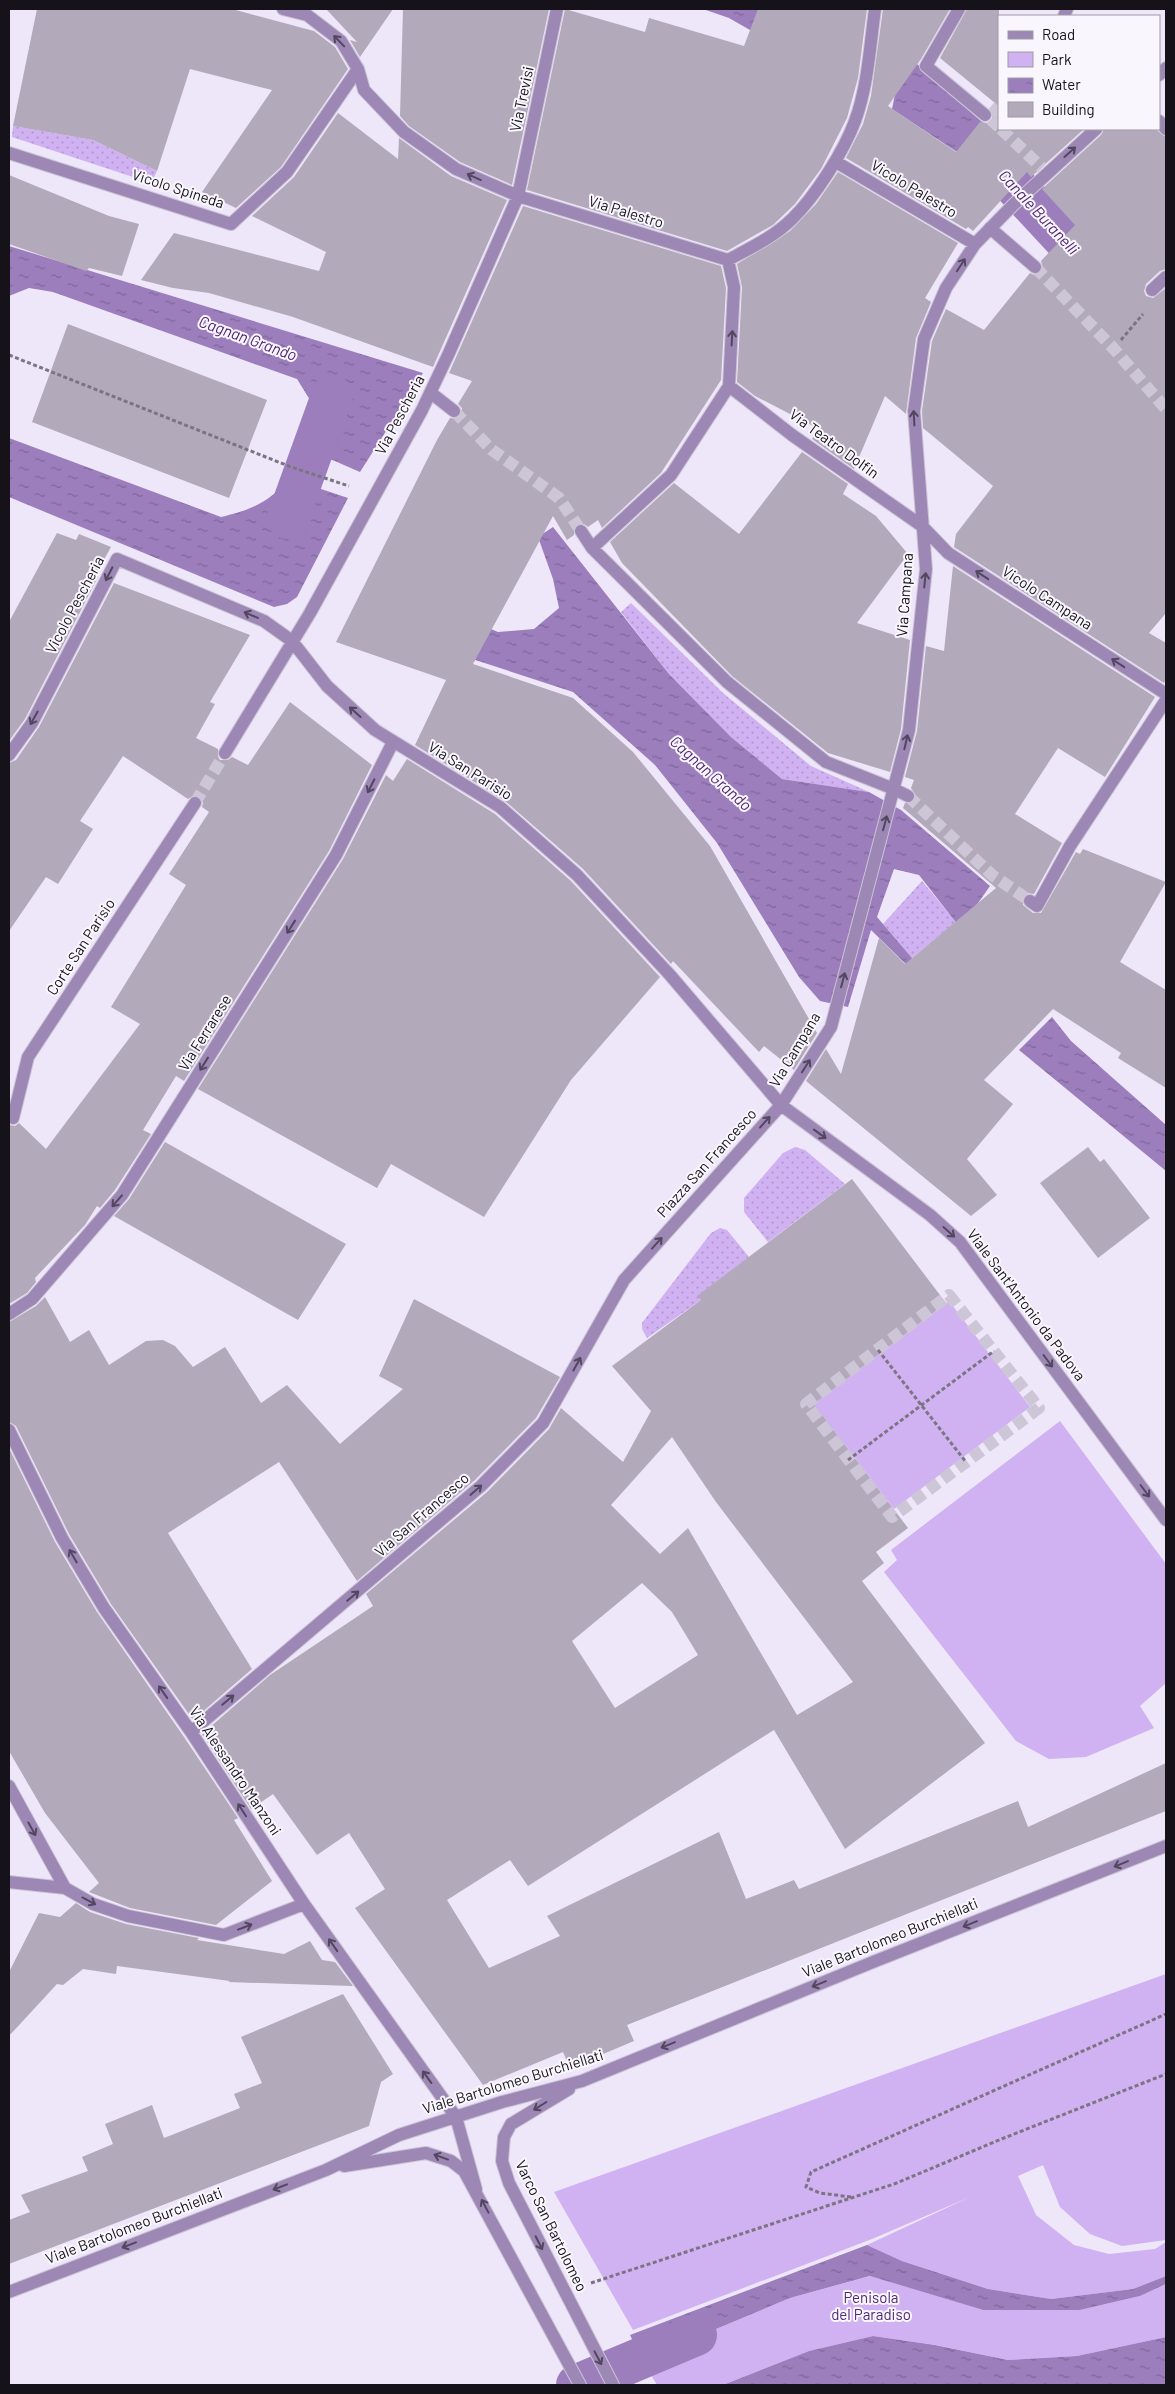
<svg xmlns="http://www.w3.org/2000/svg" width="1175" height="2394" viewBox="0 0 1175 2394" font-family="Barlow,sans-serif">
	<defs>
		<pattern id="grass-dots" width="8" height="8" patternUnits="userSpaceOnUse" patternTransform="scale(1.25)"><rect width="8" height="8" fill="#d0b1f2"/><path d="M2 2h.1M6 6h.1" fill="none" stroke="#b297cf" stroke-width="1.8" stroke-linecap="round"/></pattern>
		<pattern id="water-ripples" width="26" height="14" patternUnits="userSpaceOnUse" patternTransform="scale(1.25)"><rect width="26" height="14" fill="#9c7ebd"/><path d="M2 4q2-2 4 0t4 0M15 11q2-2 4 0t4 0" fill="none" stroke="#7e6699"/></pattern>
	</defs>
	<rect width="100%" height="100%" fill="#eee6f9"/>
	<!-- grass -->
	<path fill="url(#grass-dots)" d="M13,126l80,14 64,31 -6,12 -139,-46z
		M631,603l92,90 88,73 58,26 -87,-13 -51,-42 -62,-63 -48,-62z
		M922,881l34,41 -44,36 -29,-34z
		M795,1147l10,3 40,34 -77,58 -24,-30v-14l39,-45z
		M720,1228l7,2 22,27 -51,39 3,4 -54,38 -5,-9v-6l69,-90z"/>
	<!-- green -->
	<path fill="#d0b1f2" d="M949,1301l81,106 -136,102 -80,-105z
		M1060,1421l106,143v119l-26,23 14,22 -68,29 -37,2 -33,-18 -132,-169 13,-12 -6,-10z
		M1166,1974v266l-44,6 -32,-12 -30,-27 -17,-42 -25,11 18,39 38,30 35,9 46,-5 11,-7v34l-33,13 -82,10 -63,-10 -86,-28 -35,-16 103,-48 -98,42 -239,91 -79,-138z
		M871,2276l112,34h97l60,-14 26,-12v53l-89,19 -69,4 -72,-15 -63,-9 -64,15 -86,34h-66l-15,-25 148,-62z"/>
	<!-- water -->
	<path fill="url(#water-ripples)" d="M703,9h97l28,12 -78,9 -21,-12z
		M917,64l64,57 45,36 13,13 -34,26 -39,-38 -74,-49 9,-44z
		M9,246l414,127 -63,99 -62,-27 12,-45 -13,-21 -244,-87 -24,-4 -20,8z
		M9,438l212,79c33,-8 45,-14 70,-38l57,19 -51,99 -10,7 -13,3 -265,-110z
		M553,527l116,147 62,63 51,42 87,13 32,18 89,76 -21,30 -11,9 -39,-50 -25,-6 -17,48 35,41 3,15 -44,-43 -23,77 -28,-6 -21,-24 -82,-134 -62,-78 -82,-73 -113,-37 14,-33 24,10 36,-3 25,-21 -6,-29 -15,-42z
		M1052,1017l19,24 95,84v46l-147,-121z
		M867,2245l35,16 86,28 63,10 82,-10 33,-13v8l-26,12 -60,14h-97l-113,-34 -80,22 -148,62 -12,-25z
		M873,2336l62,9 73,15 69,-4 89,-19v48h-443l86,-34z"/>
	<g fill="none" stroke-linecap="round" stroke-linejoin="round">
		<!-- canal -->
		<path stroke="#9c7ebd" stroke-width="42" d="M977,145l105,113
			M288,518l44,-122
			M577,2385l119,-50"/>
	</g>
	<!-- building -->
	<path fill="#b2aabb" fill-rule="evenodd" d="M37,9h195l82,22 21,16 13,22 -67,98 -45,41 -34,-16 70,-102 -82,-21 -33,102 -64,-31 -80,-14z
		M326,9h67l-33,48 -10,-17 7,2z
		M403,9h146l-37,176 -52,-23 -51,-36 -9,-10z
		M565,9l80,23 4,-14 95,28 14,-37h109l-9,69 -11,40 -26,51 -26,35 -22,21 -46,26 -200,-61z
		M883,9h67l-29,50 -33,47 68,46 24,-30 7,1 5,-3 1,-7 -3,-4 5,-6 -55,-45 27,-49h32v120h85l-53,48 -4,-5 -54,59 -5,-4 -2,2 -120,-71 17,-34 8,-28z
		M338,113l60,46 1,-21 52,38 56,24 -74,167 -140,-50 -84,-24 -36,-5 -32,-8 33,-47 145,38 7,-19 -74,-36 42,-39z
		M1104,129h51l11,8v132l-6,2 -14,13 -2,7 2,5 7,2 13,-10v325l-17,20 17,10v36l-2,4 -210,-136 2,-13 37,-48 -70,-58 -1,-17 10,-70 14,-32 38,21 46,-57 4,2 7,-2 2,-5 -2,-7 34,-36 -33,-36 59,-54z
		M838,172l120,71 -33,55 6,4 -15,36 -10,76 -21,-18 -31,73 -42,-30 7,-10 -64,-33 -18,-14 5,-95 -5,-23 53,-33 26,-27z
		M9,175l100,41 30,8 -17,52 -33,-8 -3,3 -77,-27z
		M523,206l198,60 5,22 -5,92 -60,93 -59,55 -4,-8 -10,7 -4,-3h-7l-3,4v7l-7,5 -14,-24 -80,148 100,34 60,54 77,94 107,187 -23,37 -30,-24 -5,6 -86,-91 -2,3 -88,-95 -78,-68 -90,-56 31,-65 -110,-38 101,-202 13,-22 7,1 4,-3 1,-8 -4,-4 14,-23 -23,-8z
		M68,324l199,76 -38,98 -197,-76z
		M802,452l46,32 -5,10 33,22 32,38 -51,69 53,17 -9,89 -11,43 -62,-19 -96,-77 -110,-113 -12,-21 64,-59 65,51z
		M57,533l19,7 3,-6 32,13 -16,29 3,1 -73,142 -16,22v-119z
		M953,566l202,131 -50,80 -47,-29 -43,66 47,29 -28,51 -7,-1 -4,4v8l10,8h8l35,-61 4,2 3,-5 83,33 -46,80 46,28v98l-48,-30 3,-5 -68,-44 -69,71 29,24 -46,55 30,36 -26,21 -165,-135 20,-32 15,25 38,-136 26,26 91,-76 -93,-80 2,-5 8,-1 3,-6 -5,-8 3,-8 -9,-3 12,-46 9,-85 18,5z
		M114,583l136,52 -40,67 5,2 -19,34 22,11v7l2,4h8l4,-3 16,8 42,-63 82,63 -43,86 -145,230 -8,-5 -33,54 8,4 -36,56 -15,18 -3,-2 -12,19 -50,53 1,4 -9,11 -18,11v-179l6,1 4,-3 27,26 94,-125 -29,-17 75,-122 -17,-11 40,-62 -7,-5 1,-4 -3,-6 -5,-2 -7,4 -65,-43 -43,65 13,8 -35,55 -12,-7 -37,54v-168l7,-3 23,-33z
		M407,759l88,55 76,67 89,96 -89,103 -87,137 -93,-53 -14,24 -179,-99 145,-230 43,-84 7,6z
		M165,1142l181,102 -48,76 -184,-104 15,-17z
		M1088,1147l12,15 4,-3 46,59 -52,40 -58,-75z
		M852,1179l94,124 -132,101 94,124 -32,24 8,11 -22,18 123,162 -140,106 -71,-119 -246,156 -18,-26 -63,40 42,68 71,-32 -13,-20 172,-84 27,67 48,-19 5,9 219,-88 10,26 138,-64v48l-539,214 7,16 -64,27 -7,-16 -80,33 -128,-177 30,-19 -36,-56 -32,22 -44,-61 -22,15 -49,-75 68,-59 103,-69 -7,-12 121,-102 62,-63 12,-21 62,54 28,-51 -39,-45 89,-66 -4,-4zM672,1437l44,65 137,180 -56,33 -109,-187 -28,26 -49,-49zM642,1583l30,29 26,43 -83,53 -43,-67z
		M45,1297l25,45 19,-12 20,35 37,-24 17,-1 12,6 18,21 32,-20 36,56 26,-18 53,59 63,-55 -24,-13 35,-77 146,78 -24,41 -61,62 -118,101 -78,-119 -111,71 84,136 -59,51 -82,-116 -42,-70 -53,-108 -7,-4v-100l27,-16z
		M9,1448l46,94 42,70 87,125 54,81 -4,2 38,61 -56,44 -86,-17 -41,-16 10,-9 -54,-70 -36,-62z
		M76,1903l14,9 36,12 73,14 -2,2 87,14 26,-13 12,19 13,2 18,24 -125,-4 2,-1 -113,-15 -1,8 -33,-5 -20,16 -6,-1 -48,52v-64l30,-59 21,4z
		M343,1994l50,80 -12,8 -12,44 -360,138v-44l21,-8 -9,-17 67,-24 -6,-14 31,-13 -8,-20 47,-19 12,33 76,-30 -6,-14 28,-11 -21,-46z"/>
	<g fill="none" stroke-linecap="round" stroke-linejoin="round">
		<!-- street-tunnel -->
		<path stroke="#cdc6d7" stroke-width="12" stroke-dasharray="12 6" stroke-linecap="butt" d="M999,106l-10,12 10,9
			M1001,129l41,39
			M1035,267l79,82 52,60
			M454,411l38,39 67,48 22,33
			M908,796l84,79 38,26
			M195,803l30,-50
			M949,1295l90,113 -147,109 -86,-113z"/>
		<!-- street casing -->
		<g stroke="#cbc4d5" stroke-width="14">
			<path id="street" d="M283,9l24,6 34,26 17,28 6,21 40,42 52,37 62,27 210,64c22,-12 46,-23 64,-41 23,-22 52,-68 63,-98 13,-35 15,-76 20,-112
				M959,9l-33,57 59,49
				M1064,16l3,-7
				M1159,75l7,-7
				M1159,121l7,8
				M9,153l222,71 56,-52 71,-103
				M836,162l139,82
				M990,228l45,39
				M1152,290l14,-13
				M729,386l63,49 130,91 26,27 218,141
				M431,393l23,18
				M581,531l11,17 135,134 99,80 68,27 14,7
				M592,548l79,-73 58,-89 5,-99 -6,-27
				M225,753l85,-140 112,-203 27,-57 69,-157 39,-187
				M9,755l23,-32 85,-164 147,62 28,20 35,45 48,44 125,77 77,68 93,100 111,130 149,110 30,27 206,278
				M1030,901l7,5 33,-60 96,-146
				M13,1118l15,-61 167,-254
				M9,1314l23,-15 90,-104 214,-340 57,-113
				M9,1430l53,108 42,70 87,124 113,172 152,213 20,72
				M191,1732l290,-246 62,-63 81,-143 157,-175 50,-78 78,-297 17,-161 -12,-158 10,-72 22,-51 29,-44 38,-39 83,-76
				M9,1786l56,102
				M9,1882l56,6 28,16 35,12 96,19 80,-31
				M569,2089l-58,35 -7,13 -2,24 7,22 104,202
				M344,2166l82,-13 25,8 13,10 116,214
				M9,2292l317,-122 73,-35 103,-33 80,-21 291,-119 293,-116"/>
		</g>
		<!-- path -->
		<path stroke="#7b7582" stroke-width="3" stroke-dasharray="4 2.5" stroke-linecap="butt" d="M1121,340l22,-26
			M9,355l282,112 58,19
			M878,1350l88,112
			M848,1460l146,-109
			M851,2197l-31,-4 -14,-6 5,-15 355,-158
			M591,2283l303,-99 110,-46 162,-64"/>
		<!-- street -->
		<use href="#street" stroke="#9d87b5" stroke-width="12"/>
	</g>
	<!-- one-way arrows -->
	<defs><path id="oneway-shaft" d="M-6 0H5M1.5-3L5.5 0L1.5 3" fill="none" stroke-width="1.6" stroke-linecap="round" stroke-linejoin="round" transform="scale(1.25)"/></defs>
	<g stroke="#52475f">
		<use href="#oneway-shaft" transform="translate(339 41) rotate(-134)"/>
		<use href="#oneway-shaft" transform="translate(1070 152) rotate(-42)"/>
		<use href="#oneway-shaft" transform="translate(474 177) rotate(-156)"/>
		<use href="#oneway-shaft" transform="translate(961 265) rotate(-57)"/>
		<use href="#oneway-shaft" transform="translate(732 338) rotate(-87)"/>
		<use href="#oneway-shaft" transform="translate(914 418) rotate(-93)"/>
		<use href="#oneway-shaft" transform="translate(109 574) rotate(117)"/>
		<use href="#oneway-shaft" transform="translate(982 575) rotate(-147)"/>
		<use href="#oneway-shaft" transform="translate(925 580) rotate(-84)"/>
		<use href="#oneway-shaft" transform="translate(251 615) rotate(-157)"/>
		<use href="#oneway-shaft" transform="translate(1118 663) rotate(-147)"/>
		<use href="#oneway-shaft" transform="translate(355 712) rotate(-138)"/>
		<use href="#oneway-shaft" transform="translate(34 718) rotate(119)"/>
		<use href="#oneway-shaft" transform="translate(906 742) rotate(-77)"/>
		<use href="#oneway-shaft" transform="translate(371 786) rotate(117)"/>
		<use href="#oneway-shaft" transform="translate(885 823) rotate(-75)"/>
		<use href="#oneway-shaft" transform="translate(291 927) rotate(122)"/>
		<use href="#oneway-shaft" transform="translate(843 980) rotate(-75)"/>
		<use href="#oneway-shaft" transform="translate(204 1064) rotate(122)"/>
		<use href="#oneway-shaft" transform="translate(806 1066) rotate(-57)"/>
		<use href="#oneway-shaft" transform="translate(765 1122) rotate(-48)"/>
		<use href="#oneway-shaft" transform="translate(820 1134) rotate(36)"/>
		<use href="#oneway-shaft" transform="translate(117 1201) rotate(131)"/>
		<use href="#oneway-shaft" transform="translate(949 1232) rotate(42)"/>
		<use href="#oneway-shaft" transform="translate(657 1243) rotate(-48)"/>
		<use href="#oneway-shaft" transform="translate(1048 1361) rotate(53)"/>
		<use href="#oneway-shaft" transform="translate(577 1364) rotate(-61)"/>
		<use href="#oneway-shaft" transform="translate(476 1490) rotate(-41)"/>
		<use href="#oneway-shaft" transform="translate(1145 1491) rotate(53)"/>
		<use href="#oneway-shaft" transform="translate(73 1556) rotate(-120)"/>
		<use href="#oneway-shaft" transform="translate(353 1596) rotate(-40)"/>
		<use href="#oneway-shaft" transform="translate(163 1692) rotate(-125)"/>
		<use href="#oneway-shaft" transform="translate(228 1700) rotate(-40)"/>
		<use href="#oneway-shaft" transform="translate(242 1810) rotate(-123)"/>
		<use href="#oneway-shaft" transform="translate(32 1829) rotate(61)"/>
		<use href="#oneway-shaft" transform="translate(1121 1864) rotate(158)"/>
		<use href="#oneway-shaft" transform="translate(89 1901) rotate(28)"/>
		<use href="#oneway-shaft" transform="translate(970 1924) rotate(158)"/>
		<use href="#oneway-shaft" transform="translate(245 1927) rotate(-21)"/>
		<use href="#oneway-shaft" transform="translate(333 1945) rotate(-125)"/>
		<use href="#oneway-shaft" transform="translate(819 1984) rotate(158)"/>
		<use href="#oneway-shaft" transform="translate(668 2045) rotate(158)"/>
		<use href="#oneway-shaft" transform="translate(427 2077) rotate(-126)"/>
		<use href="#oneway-shaft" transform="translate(540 2106) rotate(148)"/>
		<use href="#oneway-shaft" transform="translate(441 2157) rotate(-160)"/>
		<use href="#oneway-shaft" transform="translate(280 2187) rotate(159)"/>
		<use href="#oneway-shaft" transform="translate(485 2206) rotate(-118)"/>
		<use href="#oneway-shaft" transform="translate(539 2243) rotate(63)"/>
		<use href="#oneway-shaft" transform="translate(129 2245) rotate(159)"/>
		<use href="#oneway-shaft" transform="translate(598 2358) rotate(62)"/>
	</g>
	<g text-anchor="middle" stroke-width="4" stroke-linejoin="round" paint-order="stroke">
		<!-- street labels -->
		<g font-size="15" fill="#151219" stroke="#f9f6fd">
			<text transform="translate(522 99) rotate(-78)" y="5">Via Trevisi</text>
			<text transform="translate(178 189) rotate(18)" y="5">Vicolo Spineda</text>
			<text transform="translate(914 189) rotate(31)" y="5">Vicolo Palestro</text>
			<text transform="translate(626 212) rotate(17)" y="5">Via Palestro</text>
			<text transform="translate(400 415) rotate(-62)" y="5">Via Pescheria</text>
			<text transform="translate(834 444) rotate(36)" y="5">Via Teatro Dolfin</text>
			<text transform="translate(905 595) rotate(-86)" y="5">Via Campana</text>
			<text transform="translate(1047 598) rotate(33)" y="5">Vicolo Campana</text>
			<text transform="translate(75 605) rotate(-62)" y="5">Vicolo Pescheria</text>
			<text transform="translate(470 771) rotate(32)" y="5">Via San Parisio</text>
			<text transform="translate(81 947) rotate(-57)" y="5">Corte San Parisio</text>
			<text transform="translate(205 1033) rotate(-58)" y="5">Via Ferrarese</text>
			<text transform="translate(795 1050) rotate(-59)" y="5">Via Campana</text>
			<text transform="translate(707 1163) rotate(-48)" y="5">Piazza San Francesco</text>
			<text transform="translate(1026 1305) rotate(53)" y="5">Viale Sant'Antonio da Padova</text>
			<text transform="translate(422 1515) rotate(-41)" y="5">Via San Francesco</text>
			<text transform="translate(235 1771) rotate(56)" y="5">Via Alessandro Manzoni</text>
			<text transform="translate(890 1938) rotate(-22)" y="5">Viale Bartolomeo Burchiellati</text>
			<text transform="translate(513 2082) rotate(-17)" y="5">Viale Bartolomeo Burchiellati</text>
			<text transform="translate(134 2226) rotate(-21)" y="5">Viale Bartolomeo Burchiellati</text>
			<text transform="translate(551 2226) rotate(64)" y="5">Varco San Bartolomeo</text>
		</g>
		<!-- park labels -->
		<g font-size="15" fill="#512874" stroke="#f9f6fd">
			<text x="871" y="2303">Penisola<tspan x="871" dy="17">del Paradiso</tspan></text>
		</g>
		<!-- water labels -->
		<g font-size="16" font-style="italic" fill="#502773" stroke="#f9f6fd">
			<text transform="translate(1039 212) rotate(47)" y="6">Canale Buranelli</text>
			<text transform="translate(248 338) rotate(20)" y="6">Cagnan Grando</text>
			<text transform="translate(711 773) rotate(42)" y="6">Cagnan Grando</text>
		</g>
	</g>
	<!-- border -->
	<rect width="1175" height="2394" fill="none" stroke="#151219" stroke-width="20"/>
	<!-- legend -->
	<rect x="998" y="15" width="162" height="115" fill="#f9f6fd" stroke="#9e9ba2"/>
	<rect x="1008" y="31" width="25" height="8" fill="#9d87b5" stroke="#9e9ba2"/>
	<text x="1042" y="40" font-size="15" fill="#151219">Road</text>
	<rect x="1008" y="52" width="25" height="15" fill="#d0b1f2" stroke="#9e9ba2"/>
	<text x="1042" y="65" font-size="15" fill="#151219">Park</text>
	<rect x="1008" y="78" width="25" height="15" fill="url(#water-ripples)" stroke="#9e9ba2"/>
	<text x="1042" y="90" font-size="15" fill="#151219">Water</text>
	<rect x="1008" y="102" width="25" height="15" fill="#b2aabb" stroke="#9e9ba2"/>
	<text x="1042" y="115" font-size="15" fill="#151219">Building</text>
</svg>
